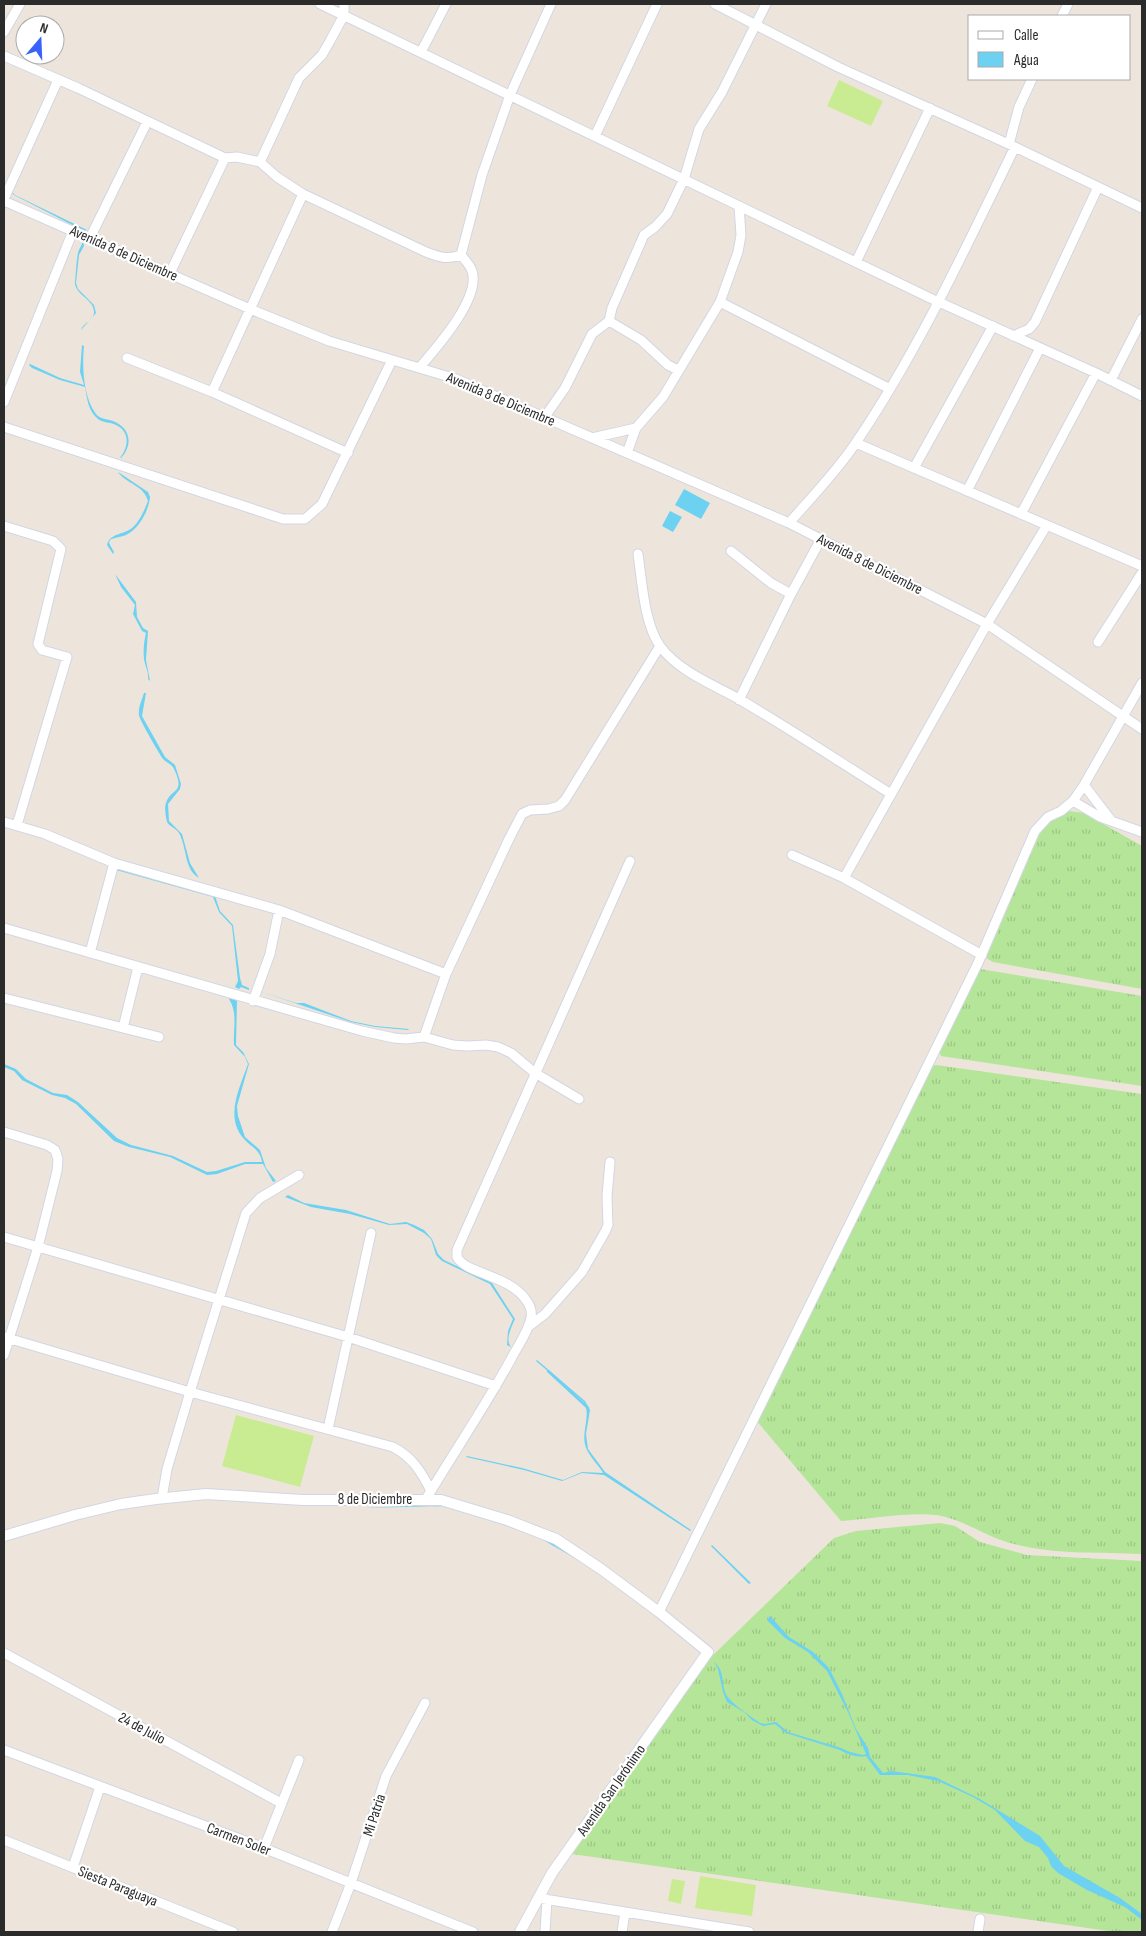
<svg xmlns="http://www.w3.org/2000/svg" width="1146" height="1936" viewBox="0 0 1146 1936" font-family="'Sofia Sans Condensed',sans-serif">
	<defs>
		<pattern id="grass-tufts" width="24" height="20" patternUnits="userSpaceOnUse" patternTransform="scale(1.25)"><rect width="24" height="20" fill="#b4e598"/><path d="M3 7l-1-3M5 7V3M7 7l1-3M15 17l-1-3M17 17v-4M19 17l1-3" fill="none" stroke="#9bc583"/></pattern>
	</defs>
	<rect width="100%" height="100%" fill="#ede5dc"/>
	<!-- grass -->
	<path fill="url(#grass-tufts)" d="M1069,811l15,2 58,33v143l-149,-27 -7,-4 53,-123 13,-17z
		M980,969l162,27v90l-201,-30 -2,-6 39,-79z
		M936,1065l206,29v460c-42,-2 -87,1 -128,-10 -27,-6 -50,-25 -78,-29 -27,-3 -68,4 -95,6l-85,-101 175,-354z
		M940,1523l15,3 25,16 47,13 115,6v371h-27l-543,-78 136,-194 126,-122 22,-7z"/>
	<!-- pitch -->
	<path fill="#c9ec93" d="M839,80l44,21 -12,25 -44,-20z
		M236,1415l78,21 -14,51 -78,-21z
		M700,1876l56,9 -4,31 -57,-8z
		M672,1879l13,2 -4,23 -13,-3z"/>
	<!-- water -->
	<path fill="#6dd1f1" d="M11,191l4,4 72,35 -3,1 -70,-36 -3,-3z
		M83,240l1,6 -5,9 -3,28 2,6 16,16 2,8 -15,17c1,-6 12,-9 13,-17 1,-13 -17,-17 -19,-29 0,-2 2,-28 3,-31 1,-5 4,-7 5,-13z
		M82,345l2,1c-2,20 -1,51 12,68 4,5 11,5 17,7 18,7 20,24 8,37h-1c8,-10 11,-26 -4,-33 -6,-3 -13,-2 -18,-6 -10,-8 -11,-21 -13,-32l-25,-7 -28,-12 -3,-3 1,-1 30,14 24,7 -4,-13z
		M118,472l30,20 2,5c-1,13 -11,32 -24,38 -5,2 -11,2 -16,5l-1,3 5,9 -1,2 -6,-9c3,-12 16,-10 25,-17 8,-7 12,-17 16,-27 -4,-16 -22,-17 -30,-29z
		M684,489l26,14 -9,16 -26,-14z
		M670,511l12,6 -9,15 -11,-6z
		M115,574l21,28 1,15 6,11 5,3 -2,29 4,21 -2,-2c1,-7 -3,-13 -4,-20 -1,-9 0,-18 2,-26l-4,-2 -9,-17 2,-9 -14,-18z
		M144,693h2l-4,23 23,41 10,8 6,19 -1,5 -12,15 1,17 13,13 8,29 9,15c-15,-8 -12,-31 -20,-45 -3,-5 -9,-6 -12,-11 -1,-5 -3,-14 -1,-19 5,-15 20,-9 8,-34 -2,-5 -7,-6 -11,-10 -3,-4 -24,-40 -24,-44 -1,-8 3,-15 5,-22z
		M117,869l98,27 5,15 13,14 7,53 2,7 7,3v2l-8,-3 -2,2 -4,-2 3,-6 -6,-55 -13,-14 -6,-15 -97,-27z
		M259,991l37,12h8l47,18 24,5 34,3 -1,1 -33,-3 -24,-5z
		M231,998l6,3 -1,44 7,7 6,12 -12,42 1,10 7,21 15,13 6,18 10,13 -3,1 -10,-18h-18l-28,10 -10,1 -37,-18 -41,-10 -15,-6 -38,-37 -11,-6 -13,-3 -30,-15 -8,-9 -10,-4v-3l12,5 10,10 27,14 14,2 11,7 39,36 14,7 42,11 34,16 9,-1 29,-9h17c-2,-13 -10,-14 -18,-23 -20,-22 -4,-52 4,-75l-3,-7 -11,-12c-1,-16 4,-32 -5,-46z
		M288,1195l16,8 42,7 44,14 16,-2 8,3 10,5 8,9 6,15 6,6 48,23 23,36c-4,9 -10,21 -4,28l-4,-2 1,-14 5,-12 -23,-35 -48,-23 -6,-6 -5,-16 -7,-6 -17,-9 -18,1 -39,-11 -39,-7 -26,-10z
		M537,1360l48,41 5,9 -4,24 2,15 17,23 86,58 -1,1 -86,-56 -22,-2 -20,8 -38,-11 -58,-13 1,-1 55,12 41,12 19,-8 21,1c-4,-7 -12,-15 -16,-23 -8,-16 5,-33 -3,-48l-48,-41z
		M426,1505l22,2c30,9 60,16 89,28 19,8 36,21 53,32l-52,-30 -66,-23 -32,-8 -76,2z
		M712,1545l39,38 -2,1 -38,-38z
		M770,1616l19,21 24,15 16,16 13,26 14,35 12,19 2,9 13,16 8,-2 44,6 45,22 60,37 24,30 56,32 22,16v6l-17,-13 -38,-17 -29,-17 -7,-7 -3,-8 -9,-11 -14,-6 -30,-31 -22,-13 -35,-16 -30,-6h-28l-14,-19c-9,2 -19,-2 -26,-6l-54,-17 -11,-9 -12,2 -11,-6 -8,-8 -17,-10 -4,-10 -5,-23 -4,-7c11,10 7,17 11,30 2,9 27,25 35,31l5,1 11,-2 12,10 53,16 9,4 13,3 3,-1 -18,-42 -21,-41 -19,-19 -23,-14 -18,-18z"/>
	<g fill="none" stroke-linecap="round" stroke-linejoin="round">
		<!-- stream -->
		<path stroke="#6dd1f1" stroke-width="2.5" d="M548,1371l40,37"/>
		<!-- minor casing -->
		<g stroke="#d2d6e4" stroke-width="11">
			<path id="minor" d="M320,4l610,294 166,75 46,23
				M715,4l123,63 177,80 127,61
				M1062,16l6,-12
				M4,32l16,-28
				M421,52l25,-48
				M4,56l74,32 147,70 12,-1 23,5 17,15 26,17 123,58c13,5 21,8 35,3
				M595,136l62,-132
				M1009,144l10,-37 13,-28
				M260,162l39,-84 23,-23 8,-14 14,-26v-11
				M4,199l54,-119
				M4,201l246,108 79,32 127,38 333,144 198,101 155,105
				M90,238l57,-116
				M856,262l74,-154
				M170,273l55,-115
				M720,302l170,87
				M609,321l32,19 27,25 10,5
				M1013,336l16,-7 6,-7 63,-135
				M127,358l85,34 136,61
				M420,367c17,-20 61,-69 52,-96 -2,-6 -7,-11 -11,-16l21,-80 28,-80 41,-91
				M1111,380l31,-61
				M212,392l91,-198
				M4,402l69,-171
				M544,418l21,-30 27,-54 17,-13 3,-13 32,-73 11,-8 12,-13 17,-35 15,-50 23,-37 44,-88
				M4,427l279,92h22l17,-15 70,-144
				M592,438l44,-10
				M856,443l286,123
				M627,453l9,-25 27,-31 57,-95 18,-50 3,-17 -2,-29
				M914,468l79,-142
				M967,491l73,-143
				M1021,514l75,-141
				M789,523c22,-25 50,-54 68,-82 62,-92 109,-194 158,-294
				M4,526l49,15 8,8 -23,95 4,6 25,7 -50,168
				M731,551l40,32 20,11
				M638,554c4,27 6,69 22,92 18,25 52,38 79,53 51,30 101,63 152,95
				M1098,642l44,-69
				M739,700l52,-106 30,-55
				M1084,785l26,34
				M1073,801l27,16 42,15
				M4,822l41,12 69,29 165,47 167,64
				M792,855l52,23 138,77
				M844,878l143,-254 60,-99
				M4,928l358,103 32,7 12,1 18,-2 29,8 14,1 19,-1 12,2 13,6 24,20 44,26
				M90,953l24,-90
				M4,998l155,39
				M253,1001l17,-47 9,-44
				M123,1028l15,-61
				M424,1037l22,-63 63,-135 13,-25 8,-4 18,-1 11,-3 6,-6 95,-154
				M4,1132l43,13 8,5 3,9 -1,12 -19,76 -34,108
				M4,1237l344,100 148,49
				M528,1327l17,-13 37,-42 23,-40 3,-7 -1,-29 3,-34
				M4,1337l186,55 203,55c19,10 28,24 38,44
				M328,1429l43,-196
				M162,1498l5,-29 23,-77 56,-179 14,-15 39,-23
				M426,1499c28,-47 59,-92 85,-140 7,-13 17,-27 20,-41 1,-6 -1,-13 -5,-18 -17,-25 -60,-26 -69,-43v-7l173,-389
				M659,1612l319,-649 57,-132 13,-14 13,-6 12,-10 11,-16 58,-102
				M4,1653l277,150
				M4,1750l252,95 217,87
				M4,1840l229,92
				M264,1848l35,-88
				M73,1867l27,-80
				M538,1898l211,34
				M332,1932l19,-49 35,-107 39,-73
				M545,1932l2,-33
				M622,1932l3,-20
				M978,1932l2,-13"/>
		</g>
		<!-- tertiary casing -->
		<g stroke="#d2d6e4" stroke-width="12">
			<path id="tertiary" d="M4,1536l71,-21 46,-11 35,-5 50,-5 97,6h138l66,20 49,19 45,30 58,43 49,40 -156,221 -32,59"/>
		</g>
		<!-- minor -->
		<use href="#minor" stroke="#fff" stroke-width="9"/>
		<!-- tertiary -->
		<use href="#tertiary" stroke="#fff" stroke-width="10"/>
	</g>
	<g text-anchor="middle" stroke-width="4.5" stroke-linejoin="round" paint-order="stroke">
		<!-- street labels -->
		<g font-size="15" fill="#2b2b2b" stroke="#fff">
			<text transform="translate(124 253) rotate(24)" y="5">Avenida 8 de Diciembre</text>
			<text transform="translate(501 399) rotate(23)" y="5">Avenida 8 de Diciembre</text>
			<text transform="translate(870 564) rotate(27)" y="5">Avenida 8 de Diciembre</text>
			<text x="375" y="1504">8 de Diciembre</text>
			<text transform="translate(142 1728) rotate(28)" y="5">24 de Julio</text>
			<text transform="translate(611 1790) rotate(-55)" y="5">Avenida San Jerónimo</text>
			<text transform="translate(374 1815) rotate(-72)" y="5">Mi Patria</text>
			<text transform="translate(239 1839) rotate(21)" y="5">Carmen Soler</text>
			<text transform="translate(118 1886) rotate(22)" y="5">Siesta Paraguaya</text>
		</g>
	</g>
	<!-- border -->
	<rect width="1146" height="1936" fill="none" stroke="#2b2b2b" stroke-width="10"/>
	<!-- legend -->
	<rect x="968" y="15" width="162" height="65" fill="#ffffff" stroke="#aaaaaa"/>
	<rect x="978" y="31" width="25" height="8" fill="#ffffff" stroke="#aaaaaa"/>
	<text x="1014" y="40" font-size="15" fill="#2b2b2b">Calle</text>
	<rect x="978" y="52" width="25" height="15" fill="#6dd1f1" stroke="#aaaaaa"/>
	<text x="1014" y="65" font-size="15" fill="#2b2b2b">Agua</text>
	<!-- north arrow -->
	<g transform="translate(40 40) rotate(19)"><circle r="24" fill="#ffffff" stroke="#aaaaaa"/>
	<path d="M0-4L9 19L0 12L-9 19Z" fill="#3962fd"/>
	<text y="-8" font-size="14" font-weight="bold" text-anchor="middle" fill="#2b2b2b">N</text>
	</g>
</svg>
